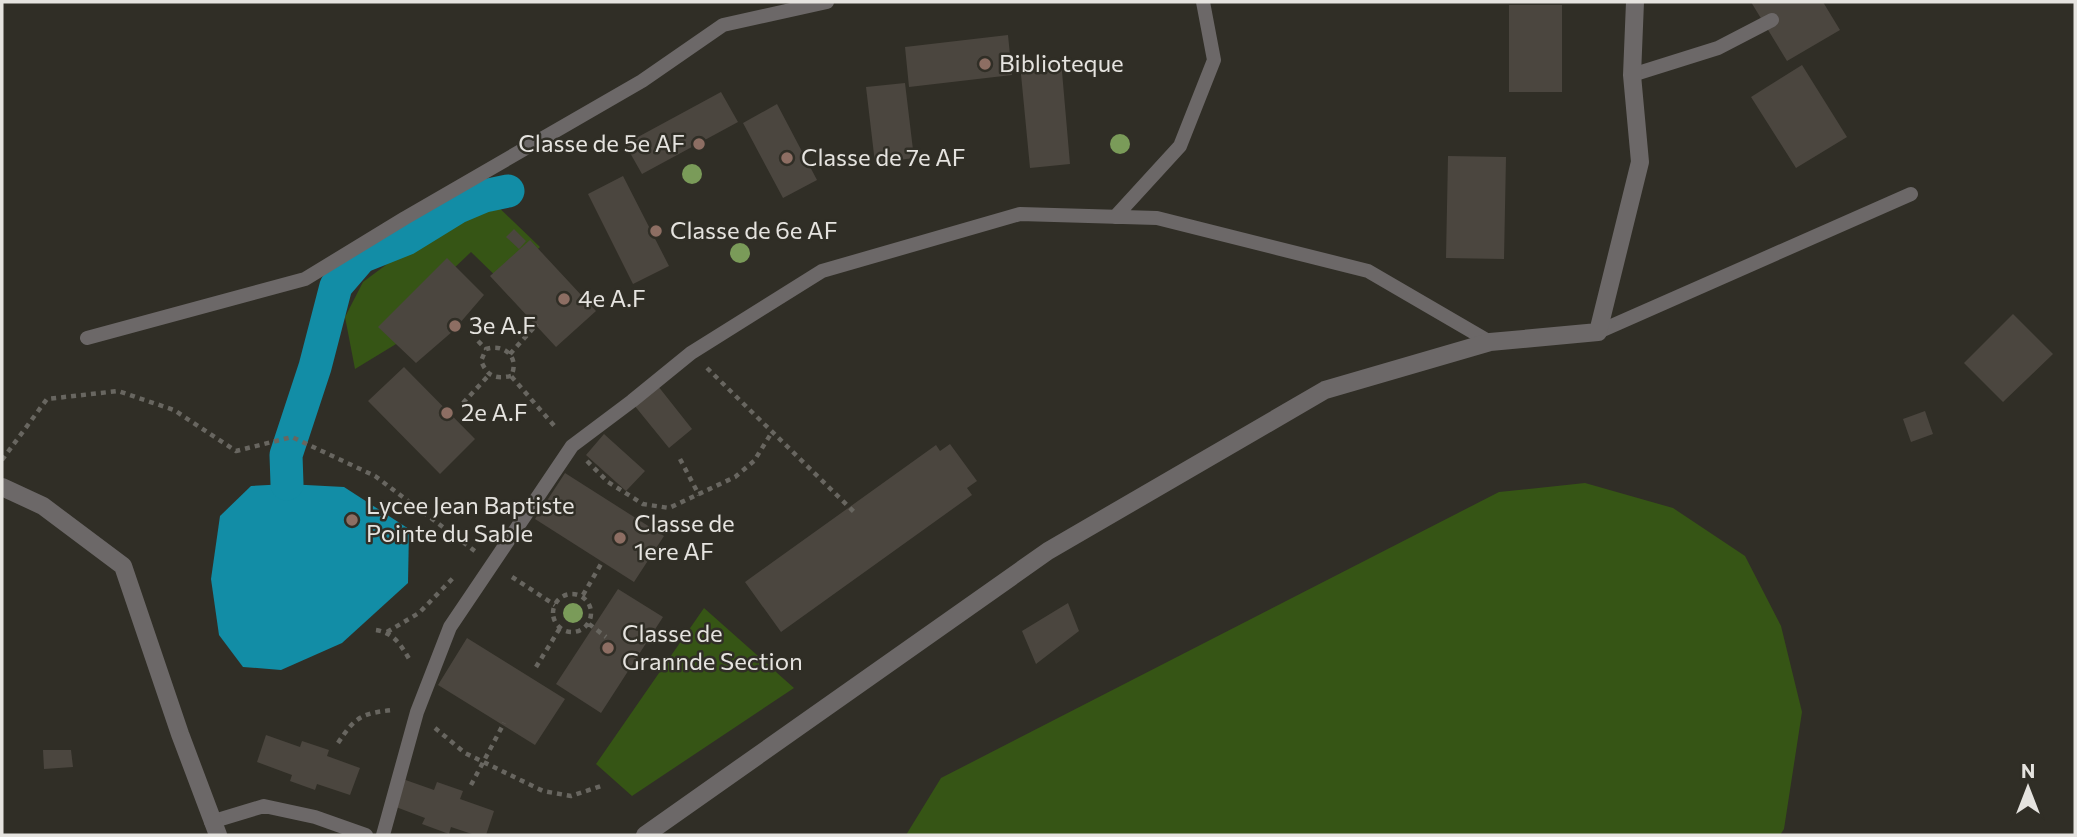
<svg xmlns="http://www.w3.org/2000/svg" width="2077" height="837" viewBox="0 0 2077 837" font-family="Commissioner,sans-serif">
	<rect width="100%" height="100%" fill="#302e26"/>
	<!-- green -->
	<path fill="#365515" d="M492,201l48,46 -37,36 -32,-31 -79,75 9,14 -46,28 -10,-52 18,-35 51,-38z
		M1585,483l88,25 72,48 36,70 21,86 -18,117 -4,6h-874l35,-57 558,-286z
		M704,608l90,80 -162,108 -36,-32z"/>
	<!-- water -->
	<path fill="#128da6" d="M287,484l57,3 65,42 -1,54 -66,60 -61,27 -38,-3 -24,-32 -8,-56 9,-63 31,-30z"/>
	<g fill="none" stroke-linecap="round" stroke-linejoin="round">
		<!-- canal -->
		<path stroke="#128da6" stroke-width="33" d="M287,484l-1,-29 29,-88 21,-81 25,-29 45,-18 52,-32 26,-11 24,-5"/>
	</g>
	<!-- building -->
	<path fill="#4b463f" d="M1751,2h72l17,28 -53,31z
		M1509,5h53v87h-53z
		M1008,35l4,40 -103,12 -4,-40z
		M1061,60l9,104 -40,4 -10,-104z
		M1802,65l45,72 -51,31 -45,-71z
		M905,83l9,75 -39,5 -9,-76z
		M721,92l17,30 -96,52 -17,-30z
		M777,104l40,76 -34,18 -40,-75z
		M1448,156l58,1 -2,102 -58,-1z
		M623,176l46,90 -36,18 -45,-90z
		M514,229l12,12 -7,8 -13,-12z
		M530,240l66,71 -40,36 -66,-71z
		M447,258l37,37 -31,36 -37,32 -38,-36z
		M2013,314l40,40 -50,48 -39,-39z
		M404,367l71,72 -35,35 -72,-73z
		M658,386l34,43 -23,19 -35,-43z
		M1925,411l8,23 -22,8 -8,-23z
		M604,434l41,37 -19,20 -40,-36z
		M950,444l27,37 -10,7 5,7 -191,137 -36,-50 191,-137 4,6z
		M565,473l99,63 -30,46 -99,-63z
		M618,589l45,28 -62,96 -45,-29z
		M1068,603l11,28 -43,33 -14,-33z
		M467,638l98,61 -30,46 -97,-60z
		M266,735l34,12 2,-6 27,9 -2,6 33,12 -10,27 -33,-11 -2,6 -25,-9 2,-6 -35,-13z
		M43,750h28l2,17 -29,2z
		M397,777l37,13 3,-8 26,9 -3,8 34,12 -8,24h-11l-24,-8 -2,7 -27,-10 3,-6 -37,-14z"/>
	<g fill="none" stroke-linecap="round" stroke-linejoin="round">
		<!-- path -->
		<path stroke="#686660" stroke-width="4.5" stroke-dasharray="5 5" stroke-linecap="butt" d="M478,341l8,8
			M510,354l27,-30
			M707,368l147,144
			M511,376c-16,3 -23,1 -30,-15l5,-12c19,-6 34,9 25,27l46,53
			M463,403l26,-28
			M680,459l19,36
			M2,460l45,-61 71,-8 56,19 62,41 56,-14 83,39 101,76
			M587,461l21,21 35,22 26,4 66,-31 19,-16 18,-29
			M512,577l43,28
			M553 613a19 19 0 1 1 38 0a19 19 0 1 1-38 0Z
			M583,595l18,-31
			M589,624l17,13
			M376,630c19,3 26,17 35,32
			M387,632l32,-19 34,-35
			M536,667l24,-39
			M435,728l30,25 78,38 28,5 30,-10
			M338,743c17,-26 24,-30 55,-33
			M471,785l33,-62"/>
		<!-- lane -->
		<path stroke="#6c6868" stroke-width="14" d="M1632,75l86,-27 54,-28
			M1115,217l65,-71 34,-86 -11,-58
			M1598,332l313,-138
			M87,338l218,-59 100,-61 237,-137 81,-56 104,-23
			M211,822l53,-16 51,11 51,18
			M383,835l34,-123 33,-85 122,-181 60,-45 59,-48 131,-82 198,-57 137,4 211,53 122,71"/>
		<!-- street -->
		<path stroke="#6c6868" stroke-width="18" d="M2,487l41,19 80,60 57,168 38,101
			M645,835l403,-284 277,-161 165,-48 108,-10 42,-170 -8,-87 3,-73"/>
	</g>
	<!-- trees -->
	<g fill="#7a9b59">
		<circle cx="1120" cy="144" r="10"/>
		<circle cx="692" cy="174" r="10"/>
		<circle cx="740" cy="253" r="10"/>
		<circle cx="573" cy="613" r="10"/>
	</g>
	<!-- markers -->
	<g fill="#8d6e63" stroke="#302e26" stroke-width="2.5">
		<circle cx="985" cy="64" r="7"/>
		<circle cx="699" cy="144" r="7"/>
		<circle cx="787" cy="158" r="7"/>
		<circle cx="656" cy="231" r="7"/>
		<circle cx="564" cy="299" r="7"/>
		<circle cx="455" cy="326" r="7"/>
		<circle cx="447" cy="413" r="7"/>
		<circle cx="352" cy="520" r="7"/>
		<circle cx="620" cy="538" r="7"/>
		<circle cx="608" cy="648" r="7"/>
	</g>
	<g text-anchor="middle" stroke-width="5" stroke-linejoin="round" paint-order="stroke">
		<!-- poi labels -->
		<g font-size="24" fill="#e5e3df" stroke="#302e26" text-anchor="start">
			<text x="999" y="72">Biblioteque</text>
			<text x="685" y="152" text-anchor="end">Classe de 5e AF</text>
			<text x="801" y="166">Classe de 7e AF</text>
			<text x="670" y="239">Classe de 6e AF</text>
			<text x="578" y="307">4e A.F</text>
			<text x="469" y="334">3e A.F</text>
			<text x="461" y="421">2e A.F</text>
			<text x="366" y="514">Lycee Jean Baptiste<tspan x="366" dy="28">Pointe du Sable</tspan></text>
			<text x="634" y="532">Classe de<tspan x="634" dy="28">1ere AF</tspan></text>
			<text x="622" y="642">Classe de<tspan x="622" dy="28">Grannde Section</tspan></text>
		</g>
	</g>
	<!-- border -->
	<rect width="2077" height="837" fill="none" stroke="#e5e3df" stroke-width="7"/>
	<!-- north arrow -->
	<g transform="translate(2028 788)" stroke="#302e26" stroke-width="5" paint-order="stroke">
	<path d="M0-5L12 26L0 18L-12 26Z" fill="#e5e3df"/>
	<text y="-10" font-size="19" font-weight="bold" text-anchor="middle" fill="#e5e3df">N</text>
	</g>
</svg>
